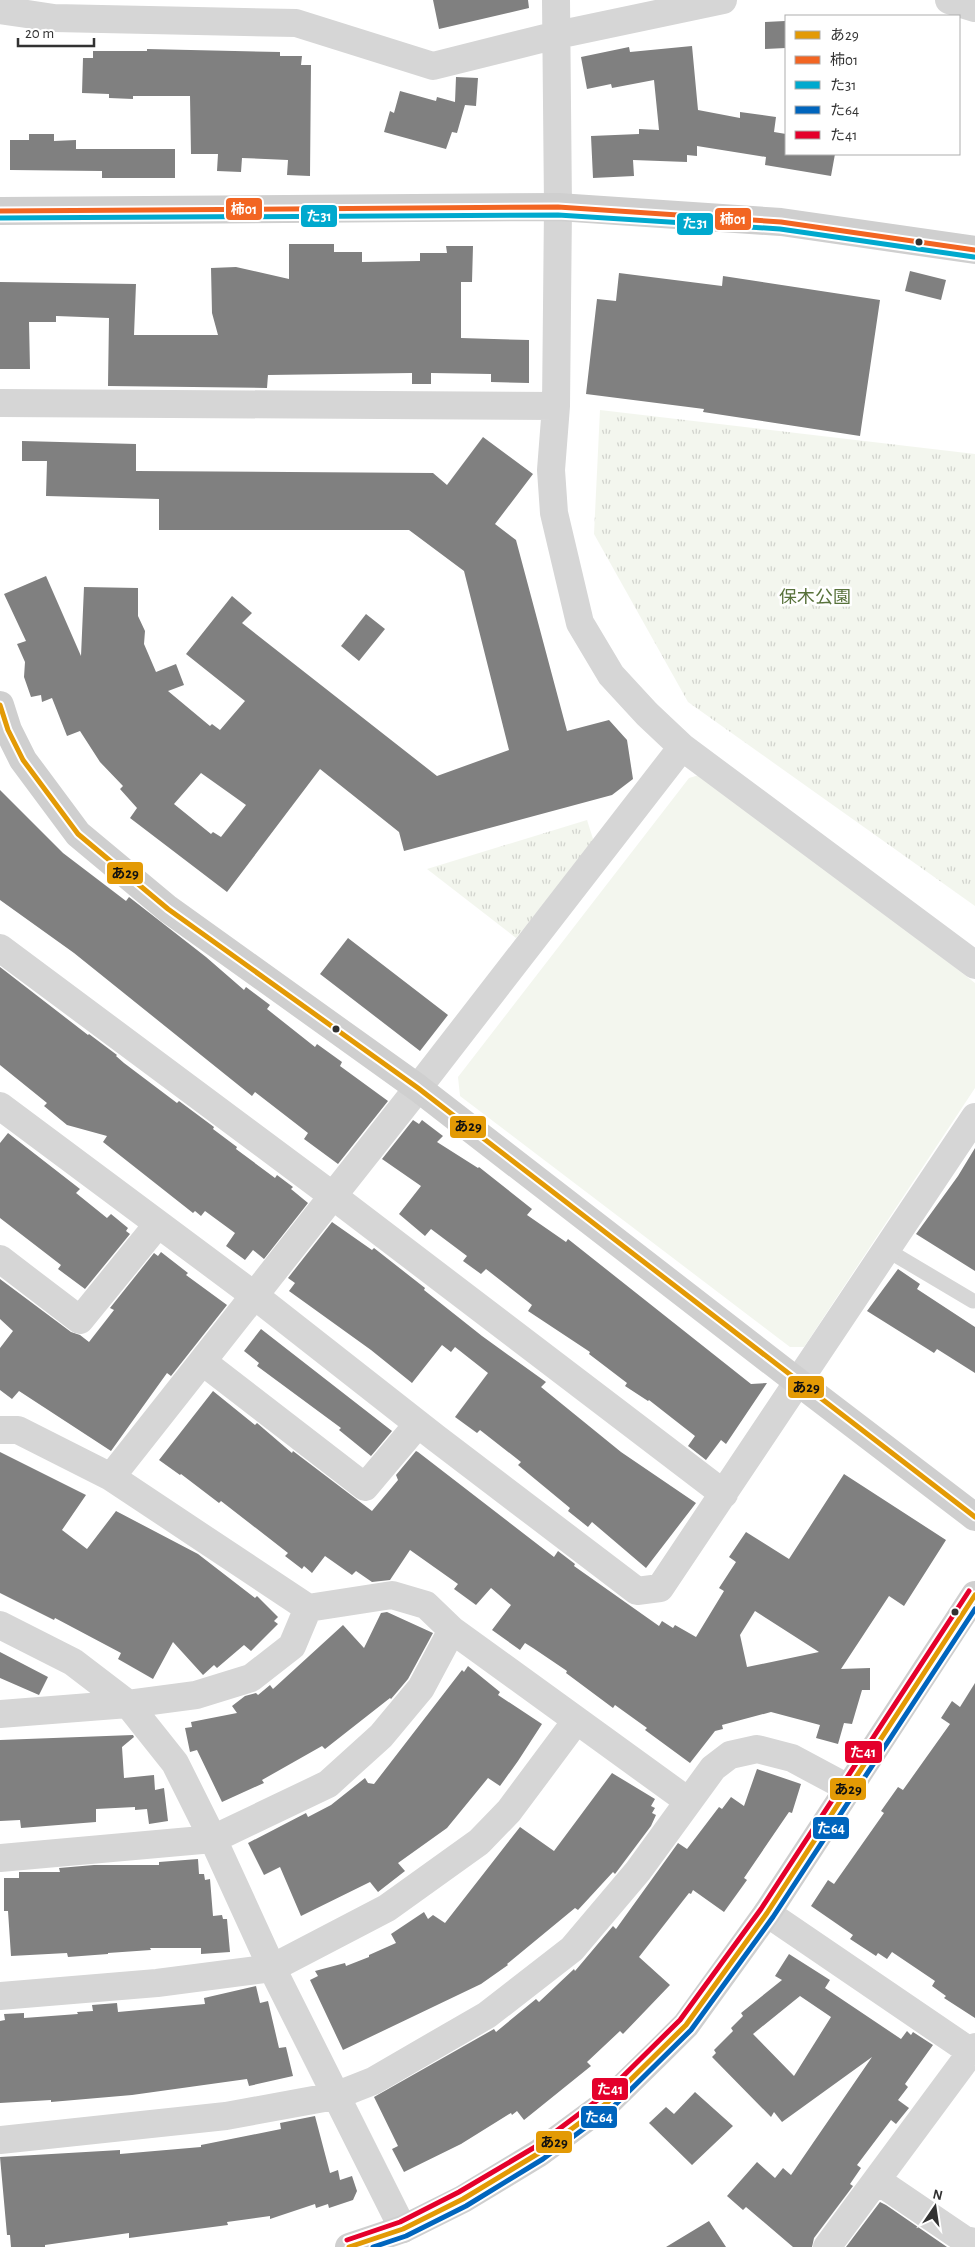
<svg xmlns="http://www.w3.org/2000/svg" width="975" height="2247" viewBox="0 0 975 2247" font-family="'Alegreya Sans','Noto Sans JP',sans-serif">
	<defs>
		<pattern id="grass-tufts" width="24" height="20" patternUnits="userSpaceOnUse" patternTransform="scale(1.25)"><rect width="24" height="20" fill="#f3f6ee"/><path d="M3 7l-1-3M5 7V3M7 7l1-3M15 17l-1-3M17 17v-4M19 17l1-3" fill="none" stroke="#d1d3cd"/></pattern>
	</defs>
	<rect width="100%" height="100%" fill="#fff"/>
	<!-- grass -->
	<path fill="url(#grass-tufts)" d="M600,410l375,44v452l-287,-204 -94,-168z
		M587,820l7,22 -78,96 -89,-69z"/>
	<!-- pitch -->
	<path fill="#f3f6ee" d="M706,773l269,210v105l-171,259h-14l-330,-251 -2,-19 231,-299z"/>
	<!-- building -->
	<path fill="#808080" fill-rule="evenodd" d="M433,0h95l1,8 -90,21z
		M785,21l1,27 -21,1v-27z
		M692,46l6,64 42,8v-6l36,5 -2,15 12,2v20h49l-4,22 -66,-11 1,-8 -69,-11v10l-10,-1v7l-54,-2 1,16 -41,2 -2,-42 48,-2v-5l20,1 -5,-50 -42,8 -1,-4 -24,5 -6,-32 48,-10 1,5z
		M147,49l133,3v4h22l-1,9h10l-1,111 -23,-1 1,-15 -46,-2 -1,14 -24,-1 1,-17h-27l-1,-58h-57v3l-24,-1v-4l-27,-1 1,-35h10v-7h54z
		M456,77l22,1 -2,28 -11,-1 -8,28 -5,-1 -6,17 -62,-17 6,-21 4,2 6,-22 36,10 1,-4 18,5z
		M29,134h25v7l22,-1v9h99v29h-73v-7l-92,-1v-30h19z
		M289,244h45v8h28v10l58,-1v-8h27l-1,-7h27l-1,36h-11v56l68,2v43l-38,-1v-8l-60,-1v11h-19v-11l-144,2 -1,13 -159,-2 1,-68 -53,-2v6h-27l1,47h-30v-87l136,2 -2,51h84l-6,-22 -1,-45 25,-1 53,12z
		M910,271l36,9 -5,20 -36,-9z
		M619,273l103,13 1,-10 157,24 -20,136 -157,-24 1,-3 -118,-15 11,-95 19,2z
		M483,437l50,37 -38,50 21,16 51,191 42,-11 18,20 6,39 -21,16 -208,56 -5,-19 -79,-63 -93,123 -97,-74 7,-10 -17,-19 3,-3 -23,-24 -20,-31 -13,5 -15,-38 -10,4 -1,-7 -10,2 -7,-20 1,-15 -8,-18 9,-3 -22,-47 42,-18 35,80 3,-69 54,1v28l7,15 -1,13 12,28 20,-8 8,21 -16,6 42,35 2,-2 8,6 25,-29 -59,-47 46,-58 20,17 -10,10 195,153 72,-26 -45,-179 -55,-41h-250v-31l-113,-3 1,-35h-25v-20l114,3v27l297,2 14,12zM201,773l45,32 -25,32 -8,-5 -2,2 -37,-30z
		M366,614l19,15 -26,32 -18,-15z
		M0,790l63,63 63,48 3,-4 77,60 38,33 2,-3 24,18 -3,4 48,38 2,-3 25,18 -2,4 48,35 -50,63 -34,-25 4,-6 -53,-41 -3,4 -178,-143 -74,-53z
		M348,938l100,77 -28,36 -100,-77z
		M0,967l88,68 1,-1 28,21 -1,1 8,7 53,40 2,-2 35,26 -1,2 24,18 -1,2 39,29 2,-3 16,12 -2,2 17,14 -44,56 -11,-9 -8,10 -19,-14 9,-13 -30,-22 -4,5 -6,-5 -2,2 -90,-71 4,-6 -40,-11 -23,-19 3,-3 -47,-38z
		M413,1120l6,4 3,-4 21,16 -6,6 41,26 1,-1 53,42 -5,6 39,27 2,-3 183,145 16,-1 -41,61 -5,-4 -15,20 -18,-14 7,-10 -46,-36 -1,1 -23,-15 2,-3 -38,-29 1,-2 -62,-41 4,-6 -46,-36 -5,5 -18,-13 4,-5 -36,-27 -6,7 -26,-22 22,-28 -39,-27z
		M8,1133l72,56 -4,4 31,25 4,-4 17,14 -2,3 4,3 -45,55 -27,-20 3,-4 -61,-47v-75z
		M975,1148v123l-59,-37 42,-58z
		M332,1222l40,28 2,-2 51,40 -1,2 58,46 64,46 -5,5 80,65 75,51 -50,65 -54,-46 -4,5 -20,-16 2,-3 -52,-43 3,-3 -41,-32 -3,3 -22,-16 33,-44 -33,-26 -4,5 -9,-7 -30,38 -41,-33 -82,-59 6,-8 -7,-5z
		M161,1252l27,21 -2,2 41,30 -56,71 -4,-3 -56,78 -92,-60 -7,8 -12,-9v-42l13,-17 -13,-12v-40l71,53 9,3 9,7 25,-32 -4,-2 44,-55 4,3z
		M898,1269l22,15 -3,5 58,38v46l-38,-24 -3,4 -67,-42z
		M261,1329l131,102 -21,25 -32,-26 2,-2 -84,-62 2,-3 -15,-12z
		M213,1391l42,34 2,-2 35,30 1,-2 79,60 26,-31 -2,-5 20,-24 2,1 136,105 4,-6 17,13 -1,2 85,60 3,-5 11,7 2,-3 21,12 28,-46 -5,-3 17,-26 -7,-5 17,-25 43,27 55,-85 102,66 -42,66 -15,-10 -48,73 29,-1v22h-8l-10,34 -8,-1 -6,21 -22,-6 4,-13 -49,-13 -49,13 1,4 -8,2 -25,32 -45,-33 2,-2 -32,-23 -2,3 -47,-35 1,-2 -34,-23 -8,-5 -5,7 -28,-20 19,-25 -20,-17 -15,17 -22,-16 4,-5 -48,-34 -20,30 -18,2 -16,-11 -4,4 -27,-19 -13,17 -8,-7 -2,3 -17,-13 3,-3 -67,-52 -2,2 -38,-29 -1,1 -21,-15zM755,1611l64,41 -72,15 -7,-32z
		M0,1452l86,43 -24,35 25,19 29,-38 82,43 57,44 2,-2 21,21 -4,4 4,3 -27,27 -7,-6 -27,23 -3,-3 -11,10 -30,-33 -20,37 -35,-20 3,-6 -66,-35 -1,2 -54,-27z
		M387,1612l46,21 -25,46 -11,13 -6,7 -1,-1 -65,51 -3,-3 -60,34 2,3 -42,19 -25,-52 -7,2 -5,-24 7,-1 -1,-5 46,-9 -5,-7 13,-10 11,-3 2,2 12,-10 3,4 70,-64 21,23 17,-35z
		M0,1652l48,25 -9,18 -39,-17z
		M468,1666l32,26 -2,3 44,29 -24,37 -18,25 -12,-8 -41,50 -49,35 7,8 -27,21 -8,-10 -69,34 -21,-49 -16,8 -16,-32 58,-30 2,4 23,-12 34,-27 3,5 6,1 88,-114 2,2z
		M975,1683v335l-31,-20 2,-2 -14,-10 3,-5 -43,-29 -5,7 -9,-6 -2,3 -26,-17 3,-4 -42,-29 17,-26 6,4 50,-71 -3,-2 17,-24 5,3 47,-66 -9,-6 11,-17 8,6z
		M133,1735l1,2 -12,10 2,31 30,-3 1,15 9,-2 4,33 -19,3 -2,-15 -12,1v-3l-39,2v13l-75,6 -1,-8 -20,1v-81z
		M757,1769l44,15 -9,29 -3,-1 -45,66 3,2 -23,32 -31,-22 -2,4 -2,-1 -50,64 31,28 -47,49 -3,-3 -33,31 4,4 -67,54 -7,-9 -5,4 -1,-2 -50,31 -57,28 -12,-23 6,-3 -24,-49 120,-68 2,3 40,-33 3,3 35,-33 1,2 38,-45 3,3 62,-86 9,6 32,-42 3,2 9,-12 13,9z
		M612,1773l43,26 -4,7 4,2 -3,5 4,2 -5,11 -36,48 -2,-2 -35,38 -3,-2 -68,56 1,1 -27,19 -138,66 -33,-70 8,-4 -3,-5 30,-8 1,3 23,-9v-2l27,-12 -5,-9 33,-22 4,7 5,-4 12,8 75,-96 34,24z
		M198,1859l1,15h5l1,6 5,-1 3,37 9,-1 1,4h4l3,33 -29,2v-6h-51l1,2 -43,3v1l-40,3 -1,-4 -56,3 -3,-45h-4v-33h15v-6h41l-1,-4 35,-3h65v-3z
		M789,1954l41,26 -5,8 76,51 6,-8 4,4 2,-3 20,13 -28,39 3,3 -10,13 11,8 -13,16 -5,-4 -34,45 4,3 -11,16 3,2 -39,52 -2,9h-19l-47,-40 -3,3 -16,-14 30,-34 18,16 8,-10 8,7 81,-118 -90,65 -8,-10 -3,5 -59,-60 4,-4 -2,-3 19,-19 -2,-3 12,-12 -2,-3 41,-33 -7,-4zM800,1996l31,21 -37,59 -41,-42z
		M256,1986l4,17 8,-2 11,47 7,-1 7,29 -44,10 -2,-7 -115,16 -81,7v-2l-51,3v-82l5,-1 -1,-6 20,-1v5l54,-4 -1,-2 16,-1 -1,-6 25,-2 1,9 87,-8 -1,-6z
		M695,2092l38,34 -41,39 -43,-42 17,-16 8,7z
		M315,2116l15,57 8,-3 2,10 12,-4 5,15 -4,9 -24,8 -1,-4 -12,4 -1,-4 -45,15v-3l-43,6 1,3 -99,13v-5l-84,12v2h-34l-1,-12h-3l-7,-78 120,-7v4l81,-7v-2l80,-16 -1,-6z
		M880,2202l6,3 61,42h-101z
		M709,2221l17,26h-60z"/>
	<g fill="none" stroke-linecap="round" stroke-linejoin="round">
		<!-- lane -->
		<path stroke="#d6d6d6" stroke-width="15" d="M887,1250l86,51"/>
		<!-- street -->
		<path stroke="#d6d6d6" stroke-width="28" d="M556,0l2,207 -2,199 -5,64 3,43 26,110 31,52 36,39 35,33 293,218
			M949,0l26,8
			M0,10l54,8 242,5 137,43 124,-31 166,-35
			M0,403l556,3
			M0,948l333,248 391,298
			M0,1106l255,190 181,142 201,153 23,-3 315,-471
			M0,1259l80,61 78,-96
			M203,1362l162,125 53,-63
			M0,1430h18l93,47 197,131 84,-13 34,10 26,25 236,171
			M111,1477l307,-389 264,-341
			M0,1625l73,37 55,42 47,59 38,76 59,129 131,261
			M0,1714l128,-10 68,-9 55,-17 41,-32 16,-38
			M0,1858l213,-19 115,-55 53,-48 40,-48 31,-58
			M767,1913l204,139
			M0,1996l157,-13 115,-15 115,-60 92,-66 30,-31 67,-90
			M0,2140l226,-24 109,-20 38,-15 114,-66 85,-66 66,-78 75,-103 17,-13 27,-6 35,9 56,30
			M878,2181l87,59 10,2
			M827,2247l148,-200"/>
		<!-- secondary -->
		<path stroke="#cfcfcf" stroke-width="28" d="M0,211l558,-4 223,15 194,28
			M0,705l8,25 15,30 55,74 90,75 250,179 380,294 177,135
			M349,2247l54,-18 60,-30 76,-46 69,-51 53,-52 25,-25 81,-112 208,-318"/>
		<!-- bus-1 casing -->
		<g stroke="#fff" stroke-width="9">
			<path id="bus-1" d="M0,705l8,25 15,30 55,74 90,75 250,179 557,429
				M349,2247l54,-18 60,-30 76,-46 69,-51 78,-77 81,-112 208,-318"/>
		</g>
		<!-- bus-2 casing -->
		<g stroke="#fff" stroke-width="9">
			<path id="bus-2" d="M0,211l558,-4 223,15 194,28"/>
		</g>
		<!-- bus-3 casing -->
		<g stroke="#fff" stroke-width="9">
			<path id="bus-3" d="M0,218l558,-3 222,14 194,28"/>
		</g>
		<!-- bus-4 casing -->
		<g stroke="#fff" stroke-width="9">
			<path id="bus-4" d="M373,2247l33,-11 60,-30 77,-47 70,-52 78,-77 82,-113 202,-308"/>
		</g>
		<!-- bus-5 casing -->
		<g stroke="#fff" stroke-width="9">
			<path id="bus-5" d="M347,2240l53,-18 59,-30 76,-45 68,-51 77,-76 81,-111 208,-318"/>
		</g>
		<!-- bus-1 -->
		<use href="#bus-1" stroke="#e39a05" stroke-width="5"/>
		<!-- bus-2 -->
		<use href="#bus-2" stroke="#f26522" stroke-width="5"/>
		<!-- bus-3 -->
		<use href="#bus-3" stroke="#00a9ce" stroke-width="5"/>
		<!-- bus-4 -->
		<use href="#bus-4" stroke="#0065bd" stroke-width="5"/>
		<!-- bus-5 -->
		<use href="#bus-5" stroke="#e4002b" stroke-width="5"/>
	</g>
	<!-- markers -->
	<g fill="#323232" stroke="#fff" stroke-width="2">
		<circle cx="919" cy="242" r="4.5"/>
		<circle cx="336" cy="1029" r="4.5"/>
		<circle cx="955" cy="1612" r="4.5"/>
	</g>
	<g text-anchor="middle" stroke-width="5" stroke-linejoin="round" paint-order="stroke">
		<!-- park labels -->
		<g font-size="18" fill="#58723b" stroke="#fff">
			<text x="815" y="603">保木公園</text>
		</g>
	</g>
	<g stroke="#fff" stroke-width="2">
		<rect x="225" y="197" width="38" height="24" rx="5" fill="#f26522"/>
		<rect x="300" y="204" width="38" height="24" rx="5" fill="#00a9ce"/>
		<rect x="714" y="207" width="38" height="24" rx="5" fill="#f26522"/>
		<rect x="676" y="212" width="38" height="24" rx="5" fill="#00a9ce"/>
		<rect x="106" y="861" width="38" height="24" rx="5" fill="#e39a05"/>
		<rect x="449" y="1115" width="38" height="24" rx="5" fill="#e39a05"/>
		<rect x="787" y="1375" width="38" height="24" rx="5" fill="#e39a05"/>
		<rect x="844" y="1740" width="39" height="24" rx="5" fill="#e4002b"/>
		<rect x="829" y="1777" width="38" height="24" rx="5" fill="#e39a05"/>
		<rect x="812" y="1816" width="38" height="24" rx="5" fill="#0065bd"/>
		<rect x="591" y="2077" width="38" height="24" rx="5" fill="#e4002b"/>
		<rect x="580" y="2105" width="38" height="24" rx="5" fill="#0065bd"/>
		<rect x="535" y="2130" width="38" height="24" rx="5" fill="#e39a05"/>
	</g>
	<g font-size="14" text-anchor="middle" font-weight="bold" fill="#fff">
		<text x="244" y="214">柿01</text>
		<text x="319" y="221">た31</text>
		<text x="733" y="224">柿01</text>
		<text x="695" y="228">た31</text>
		<text x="863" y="1757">た41</text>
		<text x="831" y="1833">た64</text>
		<text x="610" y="2094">た41</text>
		<text x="599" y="2122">た64</text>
	</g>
	<g font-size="14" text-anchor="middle" font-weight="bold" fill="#111">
		<text x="125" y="878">あ29</text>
		<text x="468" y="1131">あ29</text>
		<text x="806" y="1392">あ29</text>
		<text x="848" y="1794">あ29</text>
		<text x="554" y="2147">あ29</text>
	</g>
	<!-- legend -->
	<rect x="785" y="15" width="175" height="140" fill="#ffffff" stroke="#adadad"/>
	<rect x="795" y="31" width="25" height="8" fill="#e39a05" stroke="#adadad"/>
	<text x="830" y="40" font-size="15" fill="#323232">あ29</text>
	<rect x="795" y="56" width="25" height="8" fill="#f26522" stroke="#adadad"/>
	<text x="830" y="65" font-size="15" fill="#323232">柿01</text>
	<rect x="795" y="81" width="25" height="8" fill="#00a9ce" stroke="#adadad"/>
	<text x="830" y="90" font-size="15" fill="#323232">た31</text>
	<rect x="795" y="106" width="25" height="8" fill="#0065bd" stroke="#adadad"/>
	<text x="830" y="115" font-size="15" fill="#323232">た64</text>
	<rect x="795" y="131" width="25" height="8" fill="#e4002b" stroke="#adadad"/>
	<text x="830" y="140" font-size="15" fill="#323232">た41</text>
	<!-- north arrow -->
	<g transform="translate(935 2207) rotate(13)" stroke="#ffffff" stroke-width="4" paint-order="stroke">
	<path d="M0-4L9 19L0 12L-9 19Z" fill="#323232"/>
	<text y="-8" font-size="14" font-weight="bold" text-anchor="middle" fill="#323232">N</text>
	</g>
	<!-- scale -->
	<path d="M18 38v8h76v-8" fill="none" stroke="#323232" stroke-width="2.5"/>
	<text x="25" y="38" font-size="15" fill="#323232" stroke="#ffffff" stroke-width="4" paint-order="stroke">20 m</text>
</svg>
